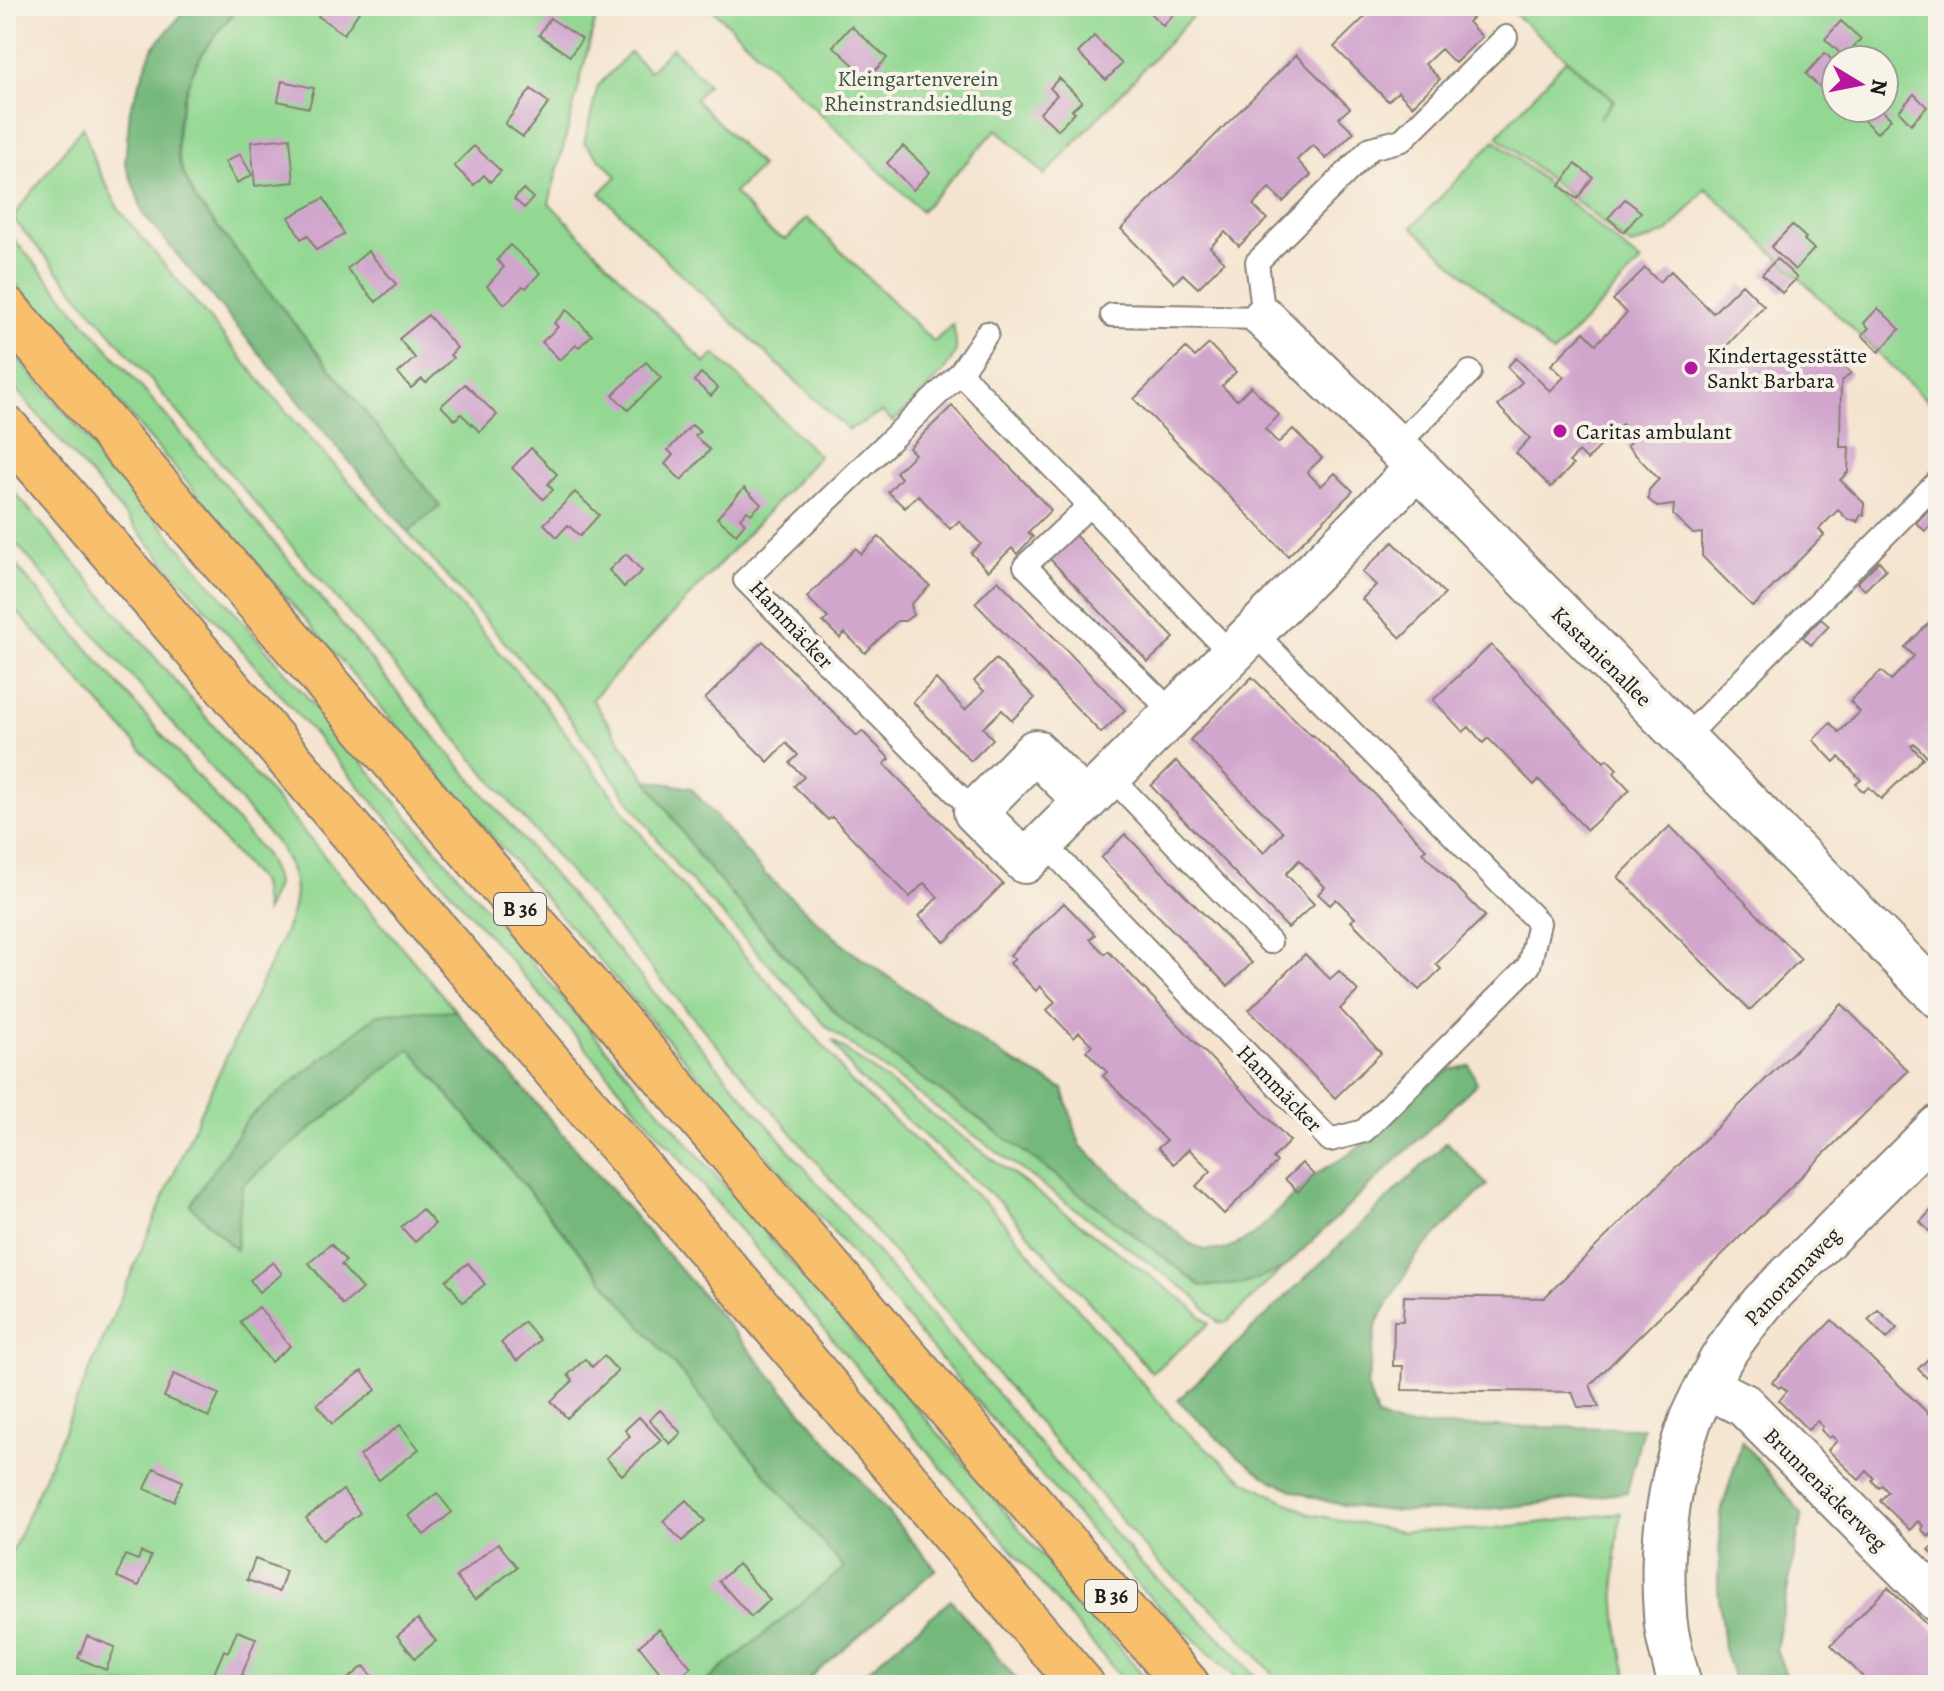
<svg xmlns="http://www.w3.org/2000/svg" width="1944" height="1691" viewBox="0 0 1944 1691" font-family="Alegreya,serif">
	<rect width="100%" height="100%" fill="#f7f3e8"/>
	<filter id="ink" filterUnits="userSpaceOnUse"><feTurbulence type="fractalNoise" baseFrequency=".0125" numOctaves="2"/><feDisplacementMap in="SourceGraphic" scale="16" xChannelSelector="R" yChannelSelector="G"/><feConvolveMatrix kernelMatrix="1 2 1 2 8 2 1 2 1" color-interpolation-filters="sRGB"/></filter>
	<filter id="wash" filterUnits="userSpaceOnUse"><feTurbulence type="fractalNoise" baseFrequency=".006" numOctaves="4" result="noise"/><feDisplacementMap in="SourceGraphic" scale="32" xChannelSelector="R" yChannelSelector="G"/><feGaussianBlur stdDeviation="1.8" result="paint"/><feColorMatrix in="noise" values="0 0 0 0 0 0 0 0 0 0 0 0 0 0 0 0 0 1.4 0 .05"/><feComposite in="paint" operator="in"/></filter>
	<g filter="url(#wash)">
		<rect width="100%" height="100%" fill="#f5e5d0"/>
		<!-- green -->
		<path fill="#92d892" stroke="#577a57" stroke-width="2" fill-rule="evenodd" d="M239,6h360l-50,197 156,160 10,-9 104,102 -115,125 -112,118 107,158 72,84 71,79 188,136 171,130 43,-2 38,-15 -54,52 -5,2 -5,-1 -24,-26 -366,-268 -151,-162 -117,-161 -152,-173 31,-26 -243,-306c-6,-13 -14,-27 -17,-41 -7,-34 7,-79 25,-108 10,-16 23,-30 35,-45z
			M709,6h493l-157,169 -48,-46 -76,82z
			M1505,6h433v405l-232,-223 -37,44 -38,14 -134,-110 69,-76 47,40 -14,18 16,-18zM1836,60h48v48h-48z
			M672,48l36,36 -13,15 66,67 -27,27 36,39 16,8 21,-22 127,124 19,-18c1,8 4,18 3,25 -2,18 -49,59 -63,73l-11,-10 -34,18 -182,-170 -66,-67 17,-17 -33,-33 14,-57 32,-34 19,19z
			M83,126l10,32 26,52 164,198 160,178 101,118 124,166 119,133 46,54 16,23 146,132 181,210 69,59 65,33 92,18 86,-3 133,-16c-10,56 -7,117 9,172h-347l-60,-67 -65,-55 -1143,-1342v-7z
			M1495,140l146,122 -88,92 -141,-127z
			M6,230l221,257 83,98 101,124 536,625 192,228 93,87 31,36h-19l-75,-69 -29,-29 -155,-176 -150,-177 -829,-962z
			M6,344l87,101 466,549 405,469 187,222h-23l-160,-186 -394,-465 -568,-656z
			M6,482l450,529h-46l-168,174 168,-136 435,519 -143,117h-696v-119l193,-451 81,-172c17,-40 23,-60 -2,-98l-272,-313z
			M6,554l258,299 10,21 2,11 -11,27 -4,-29 -255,-284z
			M832,1040l360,267 17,17 -57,49 -147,-166 -150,-133z"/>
		<!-- forest -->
		<path fill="#75b87c" stroke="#486a4c" stroke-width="2" d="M189,6h50c-12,15 -25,29 -35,45 -18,29 -32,74 -25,109 3,13 11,27 17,40l244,306 -32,26 -264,-317 -19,-53 5,-52 22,-61z
			M647,780l44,8 74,86 83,75 158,109 57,31 17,56 45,42 64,56 15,7h20l29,-14 61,-61 34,-20 25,-19 36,-37 40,-29 20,-5 8,18 -194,186 -39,15 -42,2 -172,-130 -188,-136 -143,-163z
			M410,1011h46l238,274 242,284 -134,116h-100l142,-117 -434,-519 -168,136 -6,65 -46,-45 58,-87 130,-104z
			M1447,1142l40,43 -68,67 -42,70 -10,64 10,31 24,9 242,2 -16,64c-54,8 -104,15 -159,18 -60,3 -119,3 -175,-20 -7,-4 -15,-6 -22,-10 -35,-22 -64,-52 -93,-80z
			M1742,1441l60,73 -26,135 14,36h-55l-11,-37 -6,-61 3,-75z
			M951,1600l70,85h-171z"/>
		<g id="blocks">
			<!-- building -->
			<path fill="#d1a6cd" d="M325,6h38l-19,28 -26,-18z
				M1143,6h38l-18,20z
				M1376,6h96l6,6 -10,10 14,15 -27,26 -14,-14 -16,15 15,15 -28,27 -14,-14 -10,9 -54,-54z
				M550,18l32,21 -12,17 -31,-21z
				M1841,21l20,18 -17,18 -19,-18z
				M851,26l36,32 -19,20 -35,-32z
				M1094,36l28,28 -16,16 -28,-27z
				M1825,53l11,11v17l-10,12 -20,-19z
				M1296,55l54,53 -11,10 15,14 -28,27 -13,-14 -8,7 -8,8 14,15 -28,27 -14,-14 -6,7 -10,10 14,14 -28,27 -14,-14 -15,15 14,15 -26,26 -15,-14 -9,9 -53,-54z
				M1059,78l23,23 -10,9 3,2 -17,18 -18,-17 17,-18 -7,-7z
				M282,81l32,7 -5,20 -31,-7z
				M531,89l18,14 -26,34 -18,-13z
				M1914,94l13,13 -16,17 -12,-13z
				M1859,108h21l11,11 -14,14 -22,-21z
				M290,138l4,44 -39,4 -4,-44z
				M474,146l27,25 -11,11 -6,-7 -10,10 -20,-19z
				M903,146l27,26 -17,18 -26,-27z
				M240,154l12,21 -15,8 -12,-21z
				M1575,164l18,13 -16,22 -17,-13z
				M523,189l10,9 -9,10 -10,-9z
				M324,198l20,36 -28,16 -8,-15 -7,4 -12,-22z
				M1625,199l16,13 -17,20 -16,-14z
				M1792,225l14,13 -2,2 10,9 -19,21 -24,-23z
				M510,245l30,28 -14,15 -3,-2 -18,18 -18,-18 17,-19 -7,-7z
				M368,251l28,33 -20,18 -29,-33z
				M1777,259l20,19 -15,15 -20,-19z
				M1645,268l14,14 12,-11 42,42 29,-29 22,22 -43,46 5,6 98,1 5,-6 22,20 -10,9 -1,65h9l-1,25 -8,8 24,23v12h-3l-4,7 -2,-2h-7l-10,-10 -19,19 5,6 -71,72 -51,-51v-23l-9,1 -20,-19 1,-10 -17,2 -9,-8 1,-9 10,-11 -32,-33 8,-9 -13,-13 -35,36 -8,-8 -10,10 4,3 -22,22 -35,-34 14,-15 -32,-32 24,-24 -15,-15 9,-9 34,33 14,-14 -13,-12 33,-33 12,12 31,-31 -14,-13z
				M1878,308l22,21 -21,23 -17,-17 7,-7 -5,-5z
				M567,310l25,25 -13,12 -3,-2 -16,15 -18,-18 16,-15 -4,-4z
				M428,315l29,33 -7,7 3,3 -27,25 -4,-4 -11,9 -13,-15 17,-15 -16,-19z
				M1209,344l27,28 -14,14 15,14 14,-14 28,29 -14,14 13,14 15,-14 29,29 -15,14 14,14 14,-13 18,18 -65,65 -154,-157 52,-51 9,9z
				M646,362l15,16 -33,32 -15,-15z
				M701,373l17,15 -7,8 -17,-15z
				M465,384l32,31 -17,17 -19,-18 -6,6 -14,-14z
				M952,406l99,104 -23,22 5,5 -16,17 -5,-6 -24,23 -17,-18 10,-9 -22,-23 -9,8 -32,-34 -13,13 -17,-16 13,-14 -5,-6 19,-18 -6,-6z
				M692,425l8,7 -5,4 15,14 -29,30 -16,-16 8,-9 -5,-5z
				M531,448l26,26 -9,10 5,6 -10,9 -31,-31z
				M744,488l17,16 -10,10 -4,-3 -7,7 5,5 -9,11 -19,-16z
				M575,492l24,23 -19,21 -12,-11 -11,12 -13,-13z
				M1933,505l5,5v8l-13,13 -9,-8z
				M1073,533l101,105 -26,24 -100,-105z
				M879,537l51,49 -19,18 2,11 -8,6h-8l-32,32 -20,-20 -5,5 -17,-16 5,-4 -21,-21 49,-49 5,6z
				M1393,542l52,52 -44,44 -39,-39 14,-14 -14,-13z
				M626,554l16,17 -18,16 -15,-17z
				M1879,561l7,8 -21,21 -8,-7z
				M998,580l127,130 -24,23 -126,-130z
				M1936,616l2,2v116l-7,-7 -3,3 10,10v14l-7,7 -17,-18 -3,3 12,12 -42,41 -12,-12 -6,5 -7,-8 5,-4 -22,-23 -5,5 -21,-22 17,-17 9,9 21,-20 -10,-11 31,-30 10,9 12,-12 11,-12 -9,-9z
				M1821,619l8,7 -18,19 -8,-8z
				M763,641l94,95 5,-5 28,28 -6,5 119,120 -58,58 -26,-26 19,-19 -14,-14 -14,14 -78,-80 -4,3 -34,-34 10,-9 -14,-14 8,-8 -12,-12 -18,19 -63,-63z
				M1491,645l113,117 3,-3 10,10 -3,4 16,17 -43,40 -48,-50 -5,5 -46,-47 -5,5 -14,-16 -6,5 -30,-32z
				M996,659l39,39 -23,22 -10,-10 -19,18 10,11 -22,22 -58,-59 23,-23 29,31 19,-19 -10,-10z
				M1252,677l60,59 1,-1 55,52 58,62 -4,3 63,64 -49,48 5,5 -22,21 -68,-69 4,-3 -19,-19 -6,6 -12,-11 7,-7 -26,-27 -13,14 28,30 -26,24 -137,-142 25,-25 88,92 19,-21 -93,-92z
				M1670,826l131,133 -51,51 -132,-133z
				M1125,834l127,129 -24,23 -127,-128z
				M1064,903l31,32 -5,4 15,15 3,-3 182,190 -17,17 4,4 -53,52 -28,-28 15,-15 -22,-22 -15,15 -16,-16 8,-7 -63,-65 4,-4 -21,-21 6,-6 -13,-13 -5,6 -27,-28 8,-8 -15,-16 -4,5 -26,-28 5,-4 -5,-4z
				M1305,954l25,25 9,-8 19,20 -18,18 41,44 -46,45 -86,-88z
				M1842,1004l66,67 -318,314 9,22h-21l-6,-15 -170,-2 1,-24h-10l1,-45h9l1,-25 140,2z
				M1302,1163l12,12 -16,17 -13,-13z
				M1938,1203v37l-18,-18z
				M422,1209l13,15 -20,18 -14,-15z
				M331,1244l15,17 -5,4 21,24 -19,16 -34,-42z
				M273,1262l9,12 -23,18 -9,-12z
				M468,1263l17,21 -22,18 -17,-22z
				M259,1307l31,39 -19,16 -31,-40z
				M1878,1310l19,18 -10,11 -19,-19z
				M1832,1320l106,103v135l-9,-8 9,-9 -7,-7 -2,3 -8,-8 2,-3 -5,-5 -8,9 -30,-29 8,-9 -6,-7 -3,3 -4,-4 -3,-4 2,-2 -7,-7 -8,9 -31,-30 9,-9 -5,-5 -3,2 -8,-8 2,-3 -6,-6 -9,9 -29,-29 8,-10 -6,-5 -2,2 -7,-6z
				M524,1322l16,18 -23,21 -16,-18z
				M604,1356l14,15 -51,47 -16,-17 22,-20 -5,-6 17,-16 7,8z
				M1928,1359l10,10v17l-2,1 -18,-18z
				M362,1371l14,19 -44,34 -15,-20z
				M174,1374l45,20 -10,23 -45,-20z
				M660,1410l21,23 -11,11 -21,-24z
				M639,1417l22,23 -39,35 -16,-17 24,-22 -5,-6z
				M400,1425l19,24 -40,31 -19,-24z
				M154,1468l28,13 -8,20 -29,-12z
				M343,1490l17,23 -37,27 -17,-22z
				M437,1493l15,19 -28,23 -15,-19z
				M686,1500l19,21 -23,20 -19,-20z
				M498,1543l19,24 -42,33 -19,-23z
				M141,1552l10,4 -12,30 -22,-9 8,-22 13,5z
				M255,1559l31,12 -7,21 -32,-12z
				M738,1564l32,36 -19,17 -32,-36z
				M1888,1587l50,49v49h-67l-40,-40z
				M418,1619l18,22 -21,17 -18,-22z
				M659,1629l32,38 -21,18 -31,-39z
				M237,1631l19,7 -18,47 -25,-9 11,-26 4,2z
				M87,1636l28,11 -9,23 -28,-12z
				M364,1666l16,19h-39z"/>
		</g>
	</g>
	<g filter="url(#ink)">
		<use href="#blocks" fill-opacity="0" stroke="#888076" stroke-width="2"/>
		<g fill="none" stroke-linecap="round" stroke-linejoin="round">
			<!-- lane casing -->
			<g stroke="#888076" stroke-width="26">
				<path id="lane" d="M1112,315l152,3 -7,-56 114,-114 31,-8 104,-103
					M960,373l113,115 159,167
					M1396,446l74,-74
					M1090,505l-65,61 148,147
					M1684,739l254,-258
					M1110,776l160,166
					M975,812l-230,-232 215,-207 27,-40
					M1044,843l286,297 34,-9 165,-165 10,-43 -285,-291"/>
			</g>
			<!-- street casing -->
			<g stroke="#888076" stroke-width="46">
				<path id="street" d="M1264,318l132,128 542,550
					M1085,801l-50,-50 -60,61 50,50 392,-394
					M1707,1387l37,18 194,196
					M1680,1685c-6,-23 -14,-48 -15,-71 -5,-65 3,-132 25,-193 8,-20 20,-41 30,-60 12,-21 28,-40 43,-59l175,-175"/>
			</g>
			<!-- highway casing -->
			<g stroke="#888076" stroke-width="48">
				<path id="highway" d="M6,309l1181,1376
					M6,428l1076,1257"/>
			</g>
			<!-- lane -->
			<use href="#lane" stroke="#fff" stroke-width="22"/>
			<!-- street -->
			<use href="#street" stroke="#fff" stroke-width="42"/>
			<!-- highway -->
			<use href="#highway" stroke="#f8bf6c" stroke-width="44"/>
		</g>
	</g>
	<!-- markers -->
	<g fill="#b5179e" stroke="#f7f3e8" stroke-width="3">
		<circle cx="1691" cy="368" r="8"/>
		<circle cx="1560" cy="431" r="8"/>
	</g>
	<g text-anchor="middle" stroke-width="8" stroke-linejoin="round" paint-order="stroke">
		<!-- shield labels -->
		<g fill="#f7f3e8" stroke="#5e5c59" stroke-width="2">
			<rect x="494" y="893" width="52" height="32" rx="6"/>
			<rect x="1085" y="1580" width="52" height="32" rx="6"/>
		</g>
		<g font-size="20" font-weight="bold" fill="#1c1c1c">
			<text x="520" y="916">B 36</text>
			<text x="1111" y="1603">B 36</text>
		</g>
		<!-- park labels -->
		<g font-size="22" fill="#3f543f" stroke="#f7f3e8">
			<text x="918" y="86">Kleingartenverein<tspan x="918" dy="25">Rheinstrandsiedlung</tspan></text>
		</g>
		<!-- poi labels -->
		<g font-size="22" fill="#1c1c1c" stroke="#f7f3e8" text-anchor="start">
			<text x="1707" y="363">Kindertagesstätte<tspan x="1707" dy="25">Sankt Barbara</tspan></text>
			<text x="1576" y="439">Caritas ambulant</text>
		</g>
		<!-- street labels -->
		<g font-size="22" fill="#1c1c1c" stroke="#f7f3e8">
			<text transform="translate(792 624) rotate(47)" y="8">Hammäcker</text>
			<text transform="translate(1602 656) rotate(45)" y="8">Kastanienallee</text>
			<text transform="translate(1280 1088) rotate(46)" y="8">Hammäcker</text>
			<text transform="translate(1792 1276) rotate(-46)" y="8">Panoramaweg</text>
			<text transform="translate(1826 1489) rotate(45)" y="8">Brunnenäckerweg</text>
		</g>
	</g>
	<!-- margin -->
	<rect width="1944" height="1691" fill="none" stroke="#f7f3e8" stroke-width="32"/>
	<!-- north arrow -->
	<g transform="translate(1860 84) rotate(100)"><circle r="38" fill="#f7f3e8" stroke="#9f9d96" stroke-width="2"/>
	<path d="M0-6L14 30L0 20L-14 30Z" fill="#b5179e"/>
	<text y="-12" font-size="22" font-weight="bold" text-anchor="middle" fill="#1c1c1c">N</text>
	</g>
</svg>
